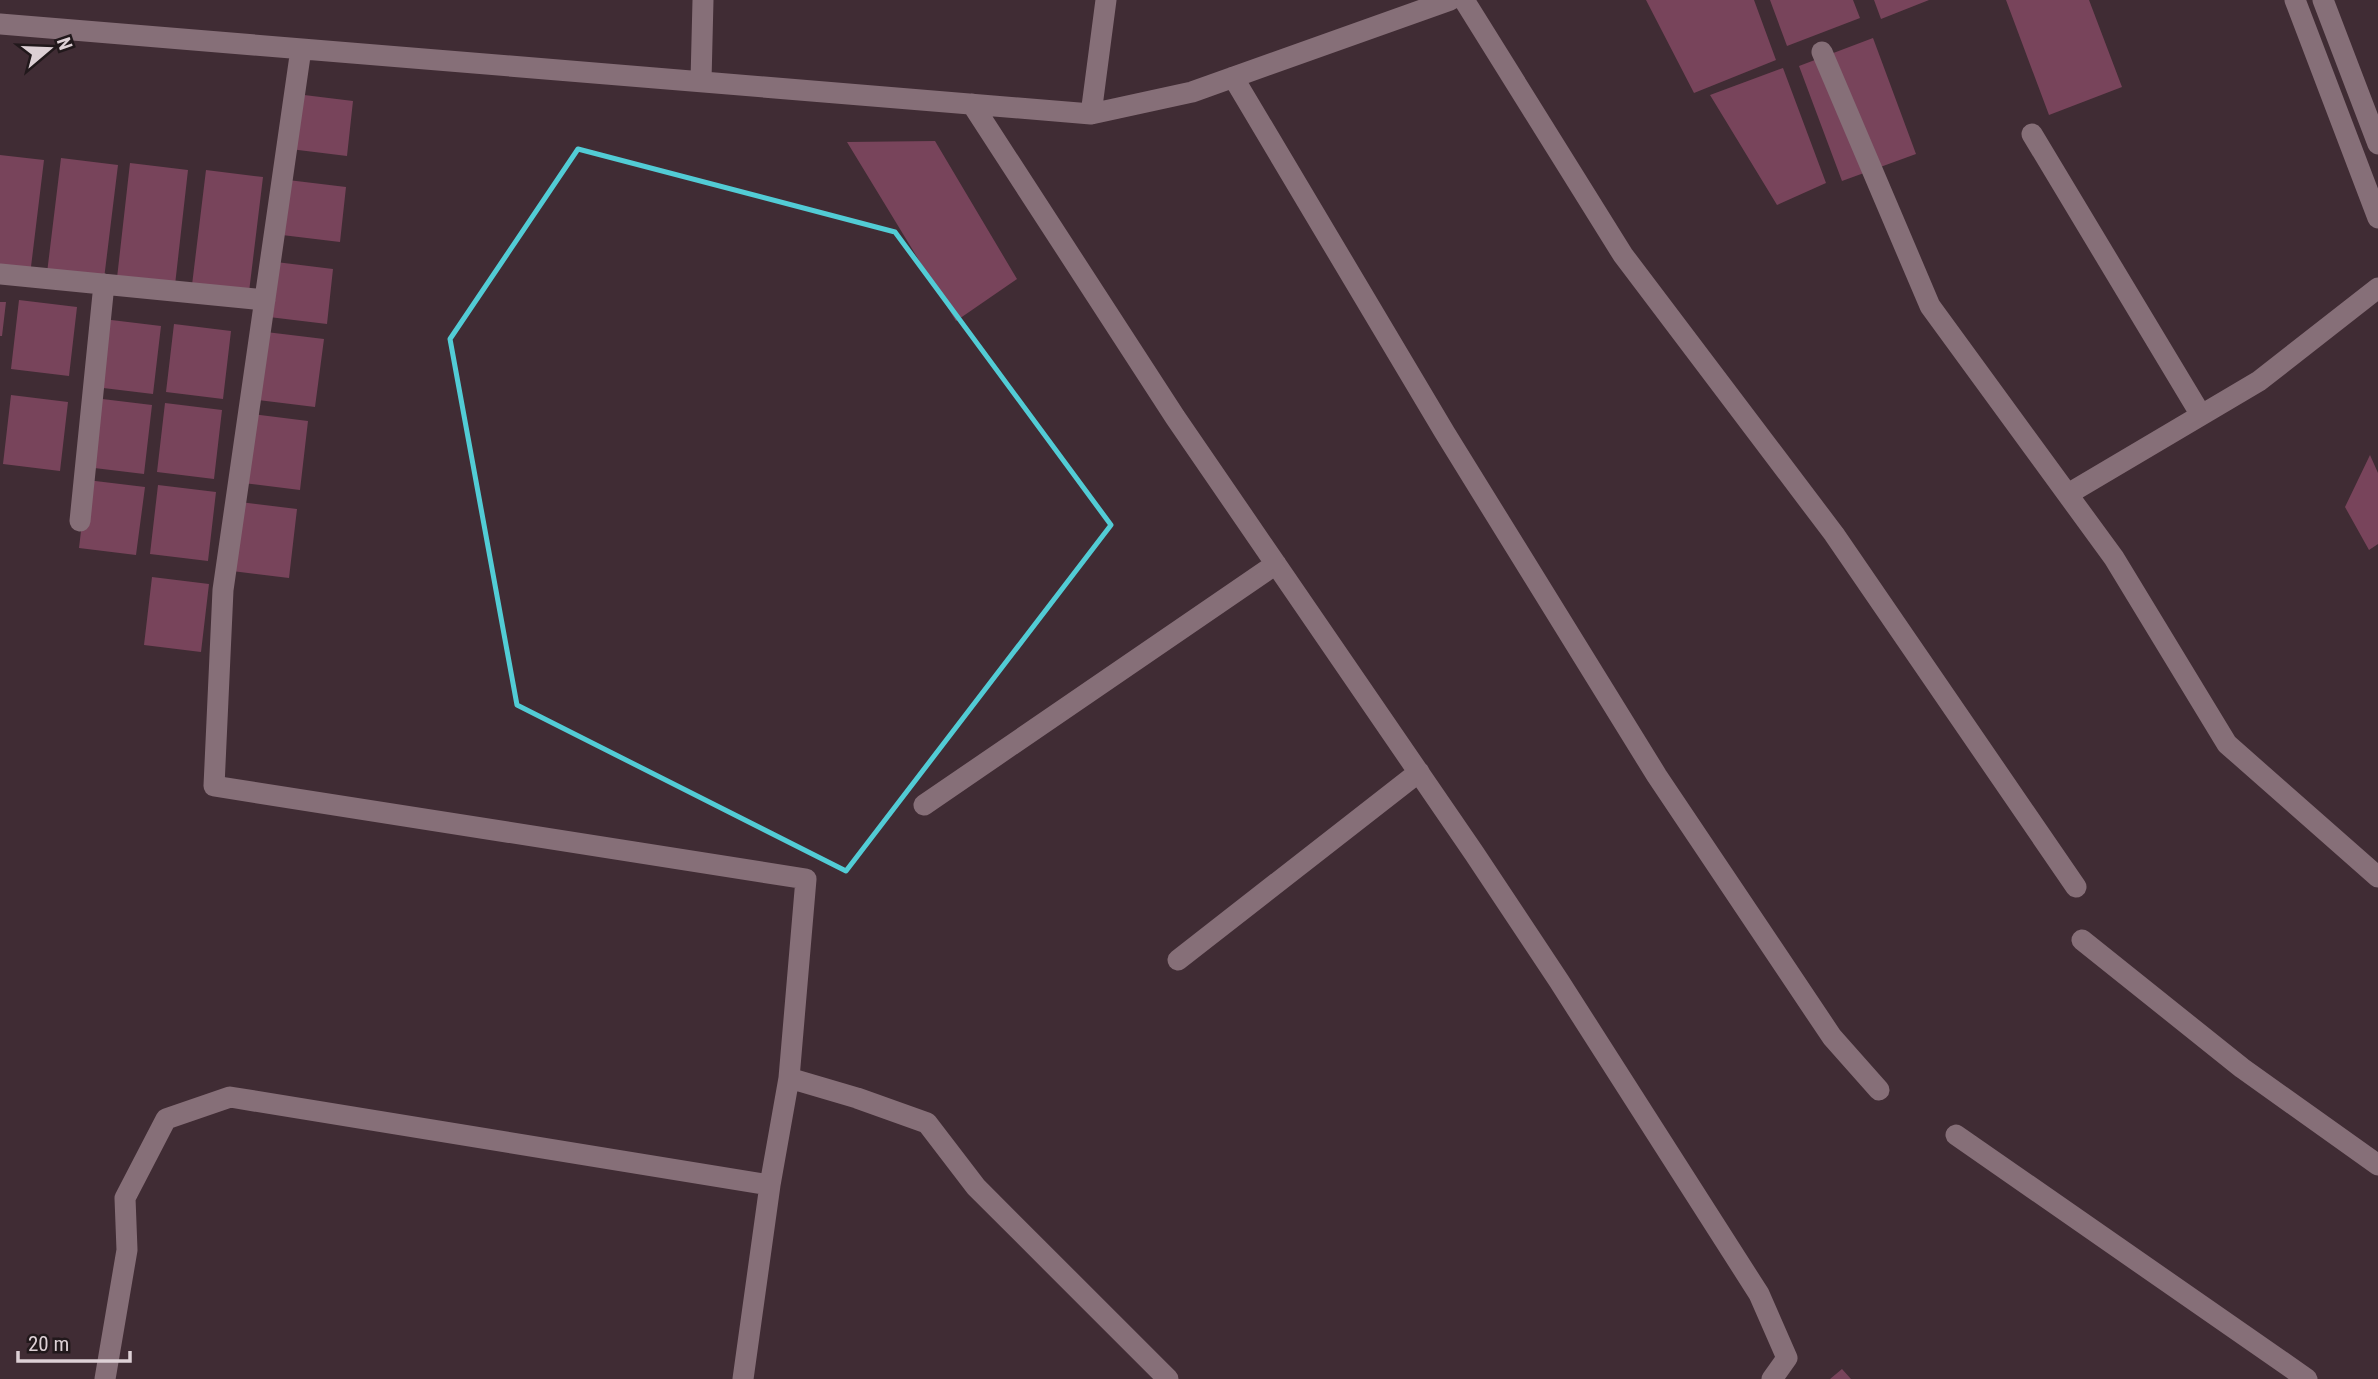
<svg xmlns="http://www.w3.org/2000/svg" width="2378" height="1379" viewBox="0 0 2378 1379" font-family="'Roboto Condensed',sans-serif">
	<rect width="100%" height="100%" fill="#402c34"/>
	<!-- building -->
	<path fill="#78445b" d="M1646,0h108l22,60 -82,33z
		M1770,0h83l7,18 -73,28z
		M1874,0h55l-48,19z
		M2006,0h83l33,87 -73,28z
		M1873,38l43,116 -74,27 -43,-115z
		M1783,68l43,115 -49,22 -67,-110z
		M296,94l57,7 -6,55 -57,-7z
		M935,141l82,138 -61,42 -109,-179z
		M0,155l44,5 -14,115 -30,-4z
		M61,158l57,7 -14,114 -57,-6z
		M130,163l58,7 -13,115 -58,-7z
		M206,170l57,7 -14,115 -57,-7z
		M288,180l58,7 -6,55 -58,-7z
		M276,262l57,7 -6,55 -58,-7z
		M19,300l58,7 -8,69 -58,-7z
		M0,302h6l-4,34h-2z
		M103,319l58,7 -8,68 -58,-7z
		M174,324l57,7 -8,68 -57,-7z
		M266,332l58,7 -9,68 -57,-7z
		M11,395l57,7 -8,69 -57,-7z
		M94,398l58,7 -8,69 -58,-7z
		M165,403l57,7 -8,69 -57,-7z
		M251,414l57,7 -8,69 -57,-7z
		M2370,455l8,18v71l-9,6 -24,-43z
		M87,480l58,7 -9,68 -57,-7z
		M158,485l58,7 -8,69 -58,-7z
		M240,502l57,7 -8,69 -57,-7z
		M152,577l57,7 -8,68 -57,-7z
		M1842,1369l9,10h-21z"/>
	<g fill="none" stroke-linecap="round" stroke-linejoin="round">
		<!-- minor -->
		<path stroke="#866f78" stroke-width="21" d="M1464,0l159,255 211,279 242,353
			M2295,0l83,218
			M2323,0l55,144
			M0,24l1091,90 101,-22 258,-92
			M301,49l-78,541 -9,196 592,93 -17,199 -19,107 -27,194
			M1822,52l108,254 184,252 113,186 151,133
			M1233,77l212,356 212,343 175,261 47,53
			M701,81l2,-81
			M972,104l203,313 299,436 85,128 200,313 28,64 -15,21
			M1091,114l15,-114
			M2032,134l169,281
			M0,274l265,26
			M2068,494l191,-113 119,-93
			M80,521l24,-237
			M924,805l352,-241
			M2082,940l160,128 136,97
			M1178,960l241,-188
			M789,1078l68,20 70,25 49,64 192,192
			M1956,1135l351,244
			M105,1379l22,-129 -2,-52 41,-79 64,-22 540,88"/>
	</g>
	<!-- marked area -->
	<path fill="none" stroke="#52ccd5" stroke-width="5" stroke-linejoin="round" d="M578,149l317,83 216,293 -265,346 -329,-166 -67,-366z"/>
	<!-- north arrow -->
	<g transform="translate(49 49) rotate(71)" stroke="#21181b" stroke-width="5" paint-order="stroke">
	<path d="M0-5L12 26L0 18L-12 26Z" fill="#ddd0d5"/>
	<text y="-10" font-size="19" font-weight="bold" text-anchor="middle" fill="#ddd0d5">N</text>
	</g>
	<!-- scale -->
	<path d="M18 1351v10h112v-10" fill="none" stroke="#ddd0d5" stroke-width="3.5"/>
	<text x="28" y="1351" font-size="21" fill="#ddd0d5" stroke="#21181b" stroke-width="5" paint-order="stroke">20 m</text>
</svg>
